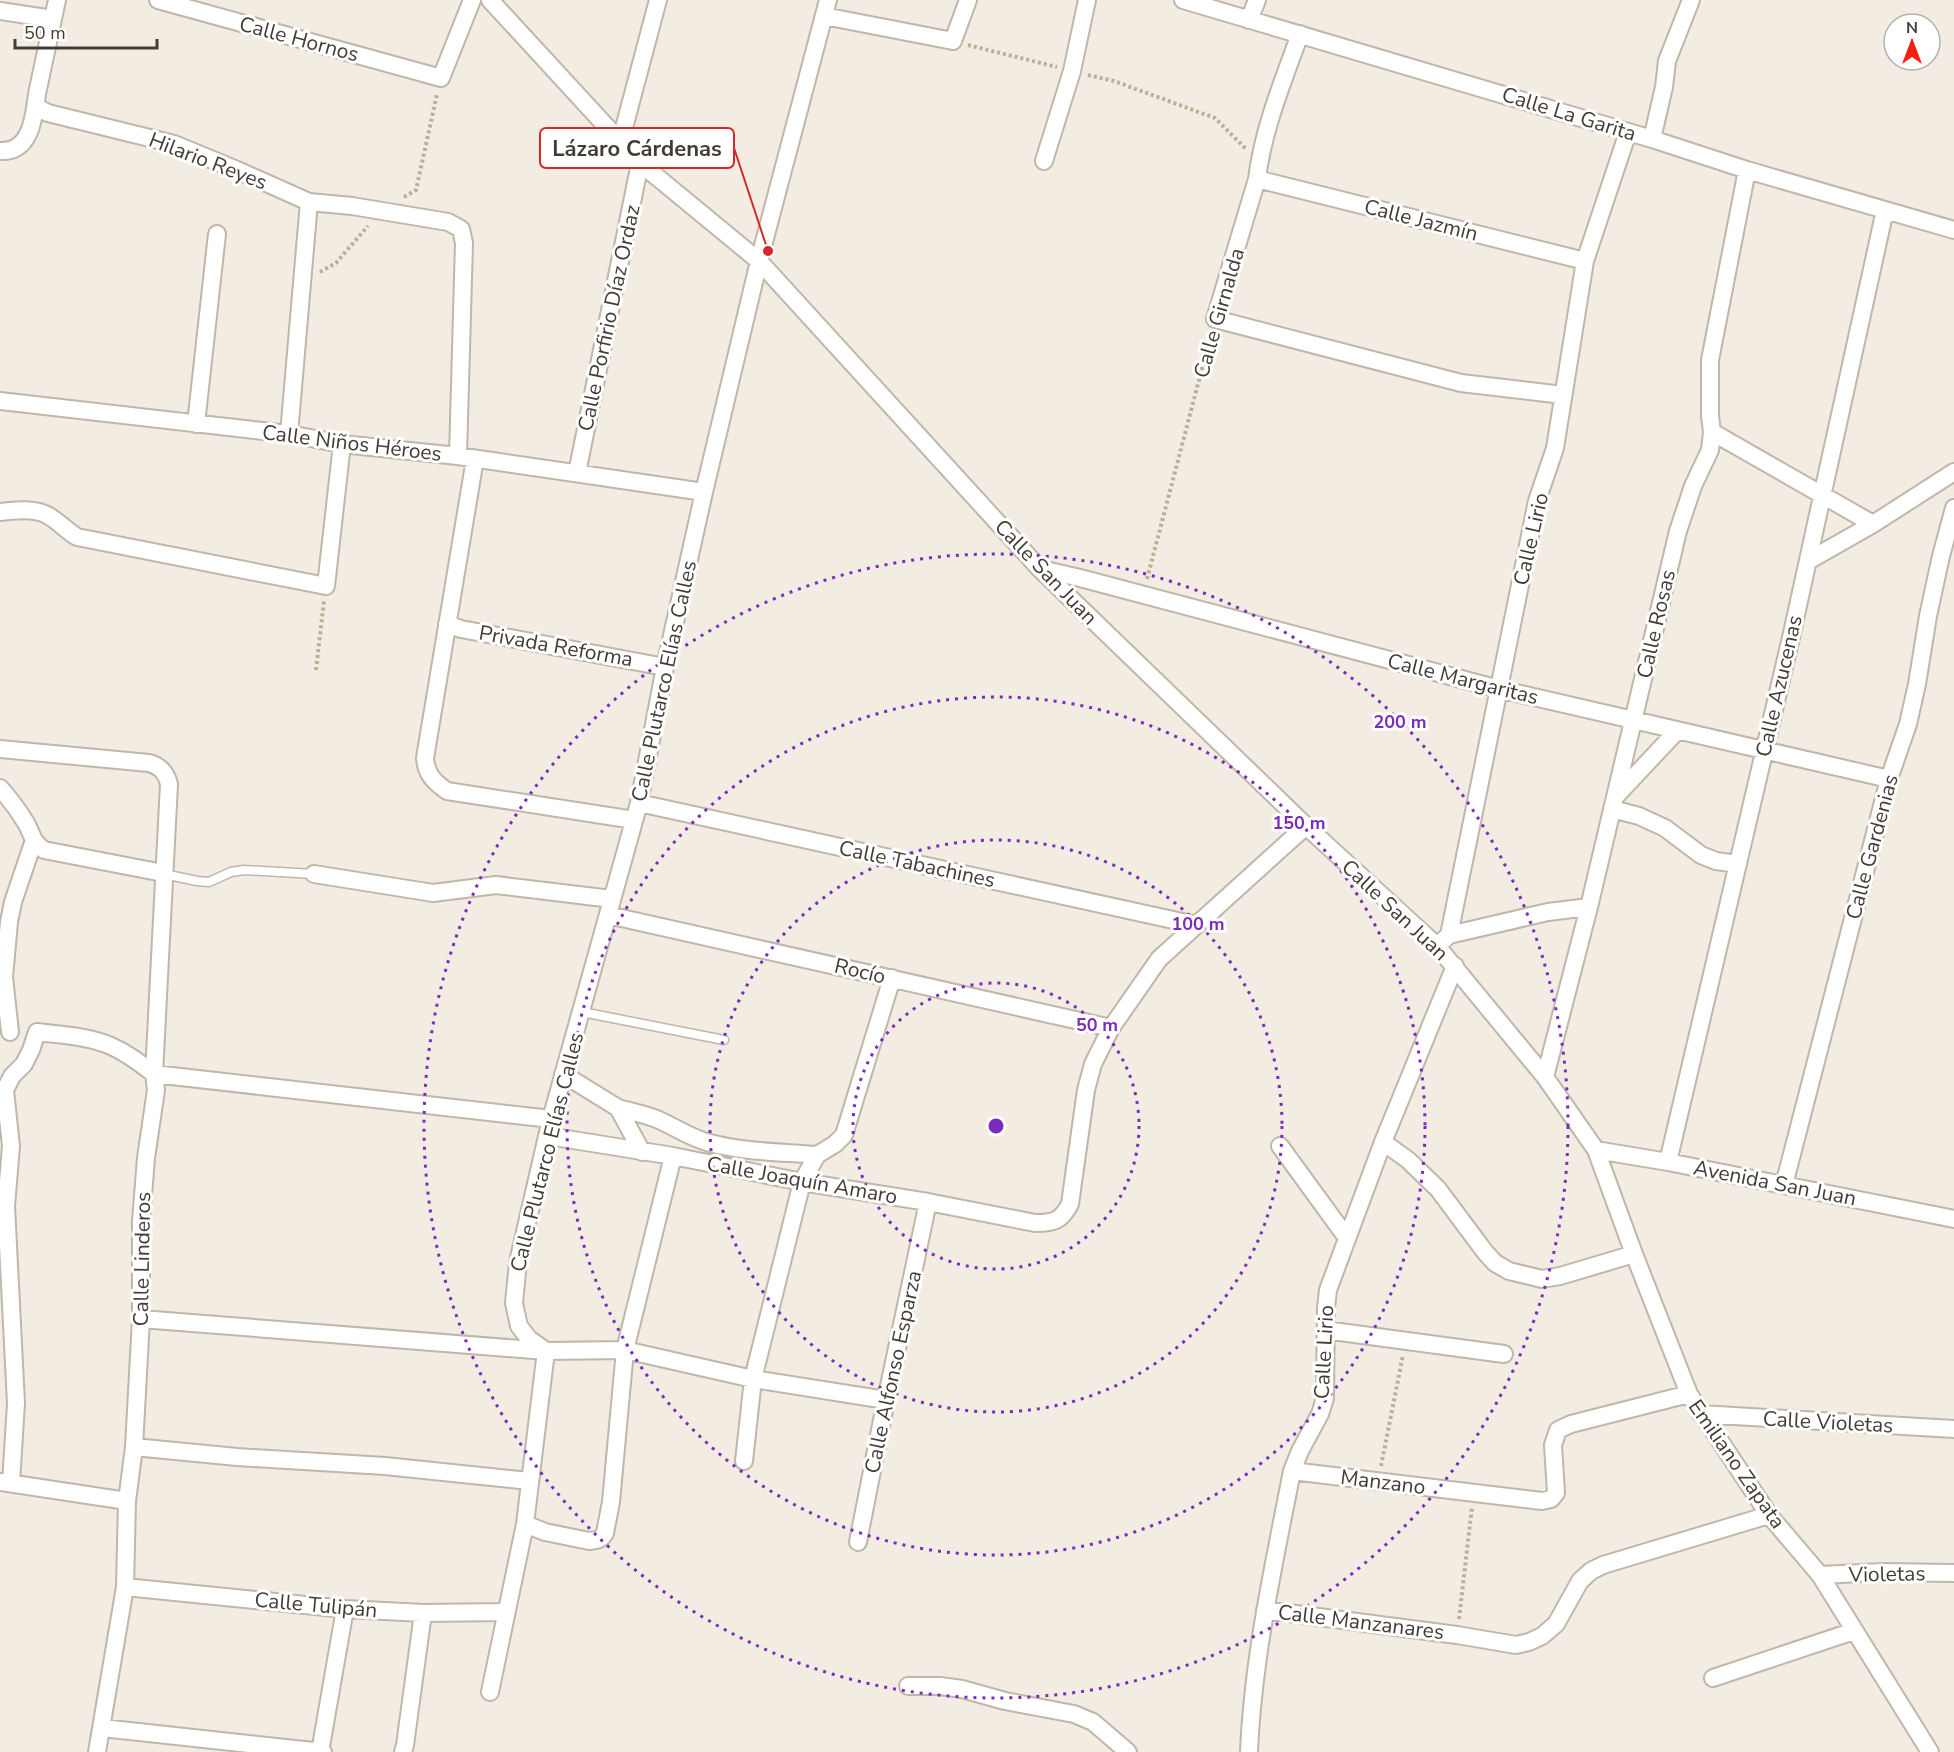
<svg xmlns="http://www.w3.org/2000/svg" width="1954" height="1752" viewBox="0 0 1954 1752" font-family="'Nunito Sans',sans-serif">
	<rect width="100%" height="100%" fill="#f2ece3"/>
	<g fill="none" stroke-linecap="round" stroke-linejoin="round">
		<!-- service casing -->
		<g stroke="#c0b6a9" stroke-width="11">
			<path id="service" d="M164,874l33,7 12,1 22,-10 13,-2 70,4
				M582,1012l142,28"/>
		</g>
		<!-- minor casing -->
		<g stroke="#c0b6a9" stroke-width="20">
			<path id="minor" d="M158,0l283,78 31,-78
				M490,0l150,163 119,98 281,308 266,257 131,120 108,131 51,73 38,104 55,140 80,121 51,60 110,177
				M1183,0l469,139 95,31 207,60
				M0,11l53,8
				M824,16l129,25 15,-41
				M1249,20l8,-20
				M1300,34c-17,47 -37,95 -43,145l-42,140 246,64 102,12
				M36,107l12,6 126,31 63,26 72,32 43,4 96,16 13,7 3,14 -6,213
				M1652,139l12,-52 3,-26 24,-61
				M620,143l38,-143
				M0,151c31,2 34,-34 37,-57l20,-94
				M1044,161l28,-90 15,-71
				M1257,179l328,82
				M0,401l289,33 53,10 116,12 246,36
				M196,424l21,-190
				M1712,432l161,92
				M289,434l20,-232
				M475,459l-50,299c1,16 9,24 22,33l187,29
				M577,473l63,-310
				M0,512c15,-2 36,-4 49,4 10,6 18,15 28,21l249,49 16,-142
				M1808,561l65,-37 81,-52
				M1041,569l39,9 419,111 390,90
				M447,624l14,5 204,38
				M0,749l149,14c11,3 17,9 20,21l-15,290 2,16 -10,68 -5,63v98l-7,128 -7,54 -2,86 -28,165
				M0,788c10,11 18,22 26,35 7,12 5,18 18,27l119,23
				M1616,796l61,-65
				M639,803l557,122
				M1612,809l27,7 26,12 36,27 15,6 22,3
				M314,874l119,19 63,-8 116,14
				M608,915l503,113
				M1449,935l99,-23 41,-5
				M1437,946l12,-11 88,-434 18,-53 30,-187 43,-129
				M10,1032l-6,-55 5,-55 4,-20 20,-59
				M563,1074l55,34 24,44
				M1545,1077l44,-170 89,-376 15,-45 17,-36 2,-18 -2,-16v-56l37,-190
				M618,1108c14,4 28,6 41,12 18,8 31,18 51,23 34,9 71,9 107,12
				M548,1136l125,20 129,26 126,20 107,21c19,0 26,-2 35,-19l16,-114 7,-26 18,-36 48,-69 147,-133
				M1383,1142l25,18 30,29 47,63 10,11 14,8 33,8 18,-3 74,-22
				M1280,1146l67,92
				M1596,1150l72,12 286,57
				M1668,1162l124,-529 93,-423
				M1784,1185l105,-406 19,-55 9,-40 11,-68 13,-60 13,-48
				M141,1319l405,32 79,-1 128,29 133,21
				M1325,1330l179,24
				M1701,1414l253,15
				M134,1447l103,10 148,9 144,15
				M744,1461l9,-82 49,-197 15,-27 18,-11 9,-9 48,-157
				M1292,1471l250,30 9,-2 5,-6 -3,-48 5,-15 13,-6 118,-30
				M1,1482l126,19
				M11,1483l5,-80 -10,-197 5,-60 -6,-56 7,-14 12,-12 7,-14 6,-18c24,3 51,4 74,14 16,7 29,17 43,28l397,45
				M525,1524l20,8 44,9c8,-1 12,-1 16,-8l6,-31 14,-152 48,-194
				M858,1542l28,-142 42,-198
				M1820,1575l63,-3 71,1
				M125,1587l220,22 78,4 83,-1
				M1265,1610l192,25 59,10 13,-3 13,-6 14,-12 24,-43 11,-10 12,-6 166,-50
				M1713,1678l141,-47
				M908,1686h32l22,3 43,12 69,13 19,8 35,30
				M490,1692l35,-168 21,-173 -17,-12 -10,-13 -5,-23 4,-41 33,-143 88,-316 26,-136 39,-175 55,-231 69,-261
				M102,1728l221,24
				M320,1752l25,-143
				M403,1752l2,-7 18,-132
				M1249,1752c4,-95 25,-188 43,-281l8,-20 20,-37 5,-16 1,-90 2,-18 55,-148 72,-176"/>
		</g>
		<!-- path -->
		<path stroke="#bead97" stroke-width="4" stroke-dasharray="3 3" stroke-linecap="butt" d="M968,45l89,22
			M1088,75l26,6 101,37 31,31
			M404,197l12,-7 21,-96
			M320,272l16,-9 32,-37
			M1147,579l64,-245
			M316,670l8,-69
			M1381,1466l22,-111
			M1459,1619l13,-112"/>
		<!-- service -->
		<use href="#service" stroke="#fff" stroke-width="8"/>
		<!-- minor -->
		<use href="#minor" stroke="#fff" stroke-width="16"/>
	</g>
	<!-- distance rings -->
	<g fill="none" stroke="#7b2cbf" stroke-width="3" stroke-dasharray="3 6">
		<circle cx="996" cy="1126" r="143"/>
		<circle cx="996" cy="1126" r="286"/>
		<circle cx="996" cy="1126" r="429"/>
		<circle cx="996" cy="1126" r="572"/>
	</g>
	<g text-anchor="middle" stroke-width="6" stroke-linejoin="round" paint-order="stroke">
		<!-- street labels -->
		<g font-size="21" fill="#433c34" stroke="#fff">
			<text transform="translate(299 39) rotate(15)" y="7">Calle Hornos</text>
			<text transform="translate(1569 114) rotate(17)" y="7">Calle La Garita</text>
			<text transform="translate(208 161) rotate(21)" y="7">Hilario Reyes</text>
			<text transform="translate(1421 220) rotate(14)" y="7">Calle Jazmín</text>
			<text transform="translate(1219 313) rotate(-74)" y="7">Calle Girnalda</text>
			<text transform="translate(609 318) rotate(-78)" y="7">Calle Porfirio Díaz Ordaz</text>
			<text transform="translate(352 443) rotate(7)" y="7">Calle Niños Héroes</text>
			<text transform="translate(1531 539) rotate(-77)" y="7">Calle Lirio</text>
			<text transform="translate(1046 572) rotate(46)" y="7">Calle San Juan</text>
			<text transform="translate(1656 624) rotate(-77)" y="7">Calle Rosas</text>
			<text transform="translate(556 646) rotate(10)" y="7">Privada Reforma</text>
			<text transform="translate(1463 679) rotate(14)" y="7">Calle Margaritas</text>
			<text transform="translate(664 681) rotate(-78)" y="7">Calle Plutarco Elías Calles</text>
			<text transform="translate(1779 686) rotate(-77)" y="7">Calle Azucenas</text>
			<text transform="translate(1872 847) rotate(-75)" y="7">Calle Gardenias</text>
			<text transform="translate(917 864) rotate(12)" y="7">Calle Tabachines</text>
			<text transform="translate(1395 910) rotate(43)" y="7">Calle San Juan</text>
			<text transform="translate(860 971) rotate(13)" y="7">Rocío</text>
			<text transform="translate(547 1152) rotate(-76)" y="7">Calle Plutarco Elías Calles</text>
			<text transform="translate(802 1180) rotate(10)" y="7">Calle Joaquín Amaro</text>
			<text transform="translate(1775 1183) rotate(11)" y="7">Avenida San Juan</text>
			<text transform="translate(142 1259) rotate(-89)" y="7">Calle Linderos</text>
			<text transform="translate(1324 1352) rotate(-87)" y="7">Calle Lirio</text>
			<text transform="translate(893 1372) rotate(-78)" y="7">Calle Alfonso Esparza</text>
			<text transform="translate(1828 1422) rotate(3)" y="7">Calle Violetas</text>
			<text transform="translate(1737 1464) rotate(55)" y="7">Emiliano Zapata</text>
			<text transform="translate(1383 1482) rotate(7)" y="7">Manzano</text>
			<text transform="translate(1887 1574) rotate(-1)" y="7">Violetas</text>
			<text transform="translate(316 1605) rotate(5)" y="7">Calle Tulipán</text>
			<text transform="translate(1361 1622) rotate(7)" y="7">Calle Manzanares</text>
		</g>
	</g>
	<circle cx="996" cy="1126" r="9" fill="#7b2cbf" stroke="#fff" stroke-width="3"/>
	<g font-size="18" text-anchor="middle" font-weight="bold" fill="#7b2cbf" stroke="#fff" stroke-width="6" stroke-linejoin="round" paint-order="stroke">
		<text x="1400" y="728">200 m</text>
		<text x="1299" y="829">150 m</text>
		<text x="1198" y="930">100 m</text>
		<text x="1097" y="1031">50 m</text>
	</g>
	<!-- callouts -->
	<path fill="none" stroke="#d62828" stroke-width="2" d="M768 251L734 148"/>
	<circle fill="#d62828" stroke="#fff" stroke-width="2" cx="768" cy="251" r="6"/>
	<rect fill="#fff" stroke="#d62828" stroke-width="2" x="540" y="128" width="194" height="40" rx="6"/>
	<g font-size="22" text-anchor="middle" font-weight="bold" fill="#433c34">
		<text x="637" y="156">Lázaro Cárdenas</text>
	</g>
	<!-- north arrow -->
	<g transform="translate(1912 42)"><circle r="28" fill="#ffffff" stroke="#b4b1ae" stroke-width="1.5"/>
	<path d="M0-4.5L10 22L0 15L-10 22Z" fill="#f92013"/>
	<text y="-9" font-size="16" font-weight="bold" text-anchor="middle" fill="#433c34">N</text>
	</g>
	<!-- scale -->
	<path d="M15 39v9h142v-9" fill="none" stroke="#433c34" stroke-width="3"/>
	<text x="24" y="39" font-size="18" fill="#433c34" stroke="#ffffff" stroke-width="4.5" paint-order="stroke">50 m</text>
</svg>
